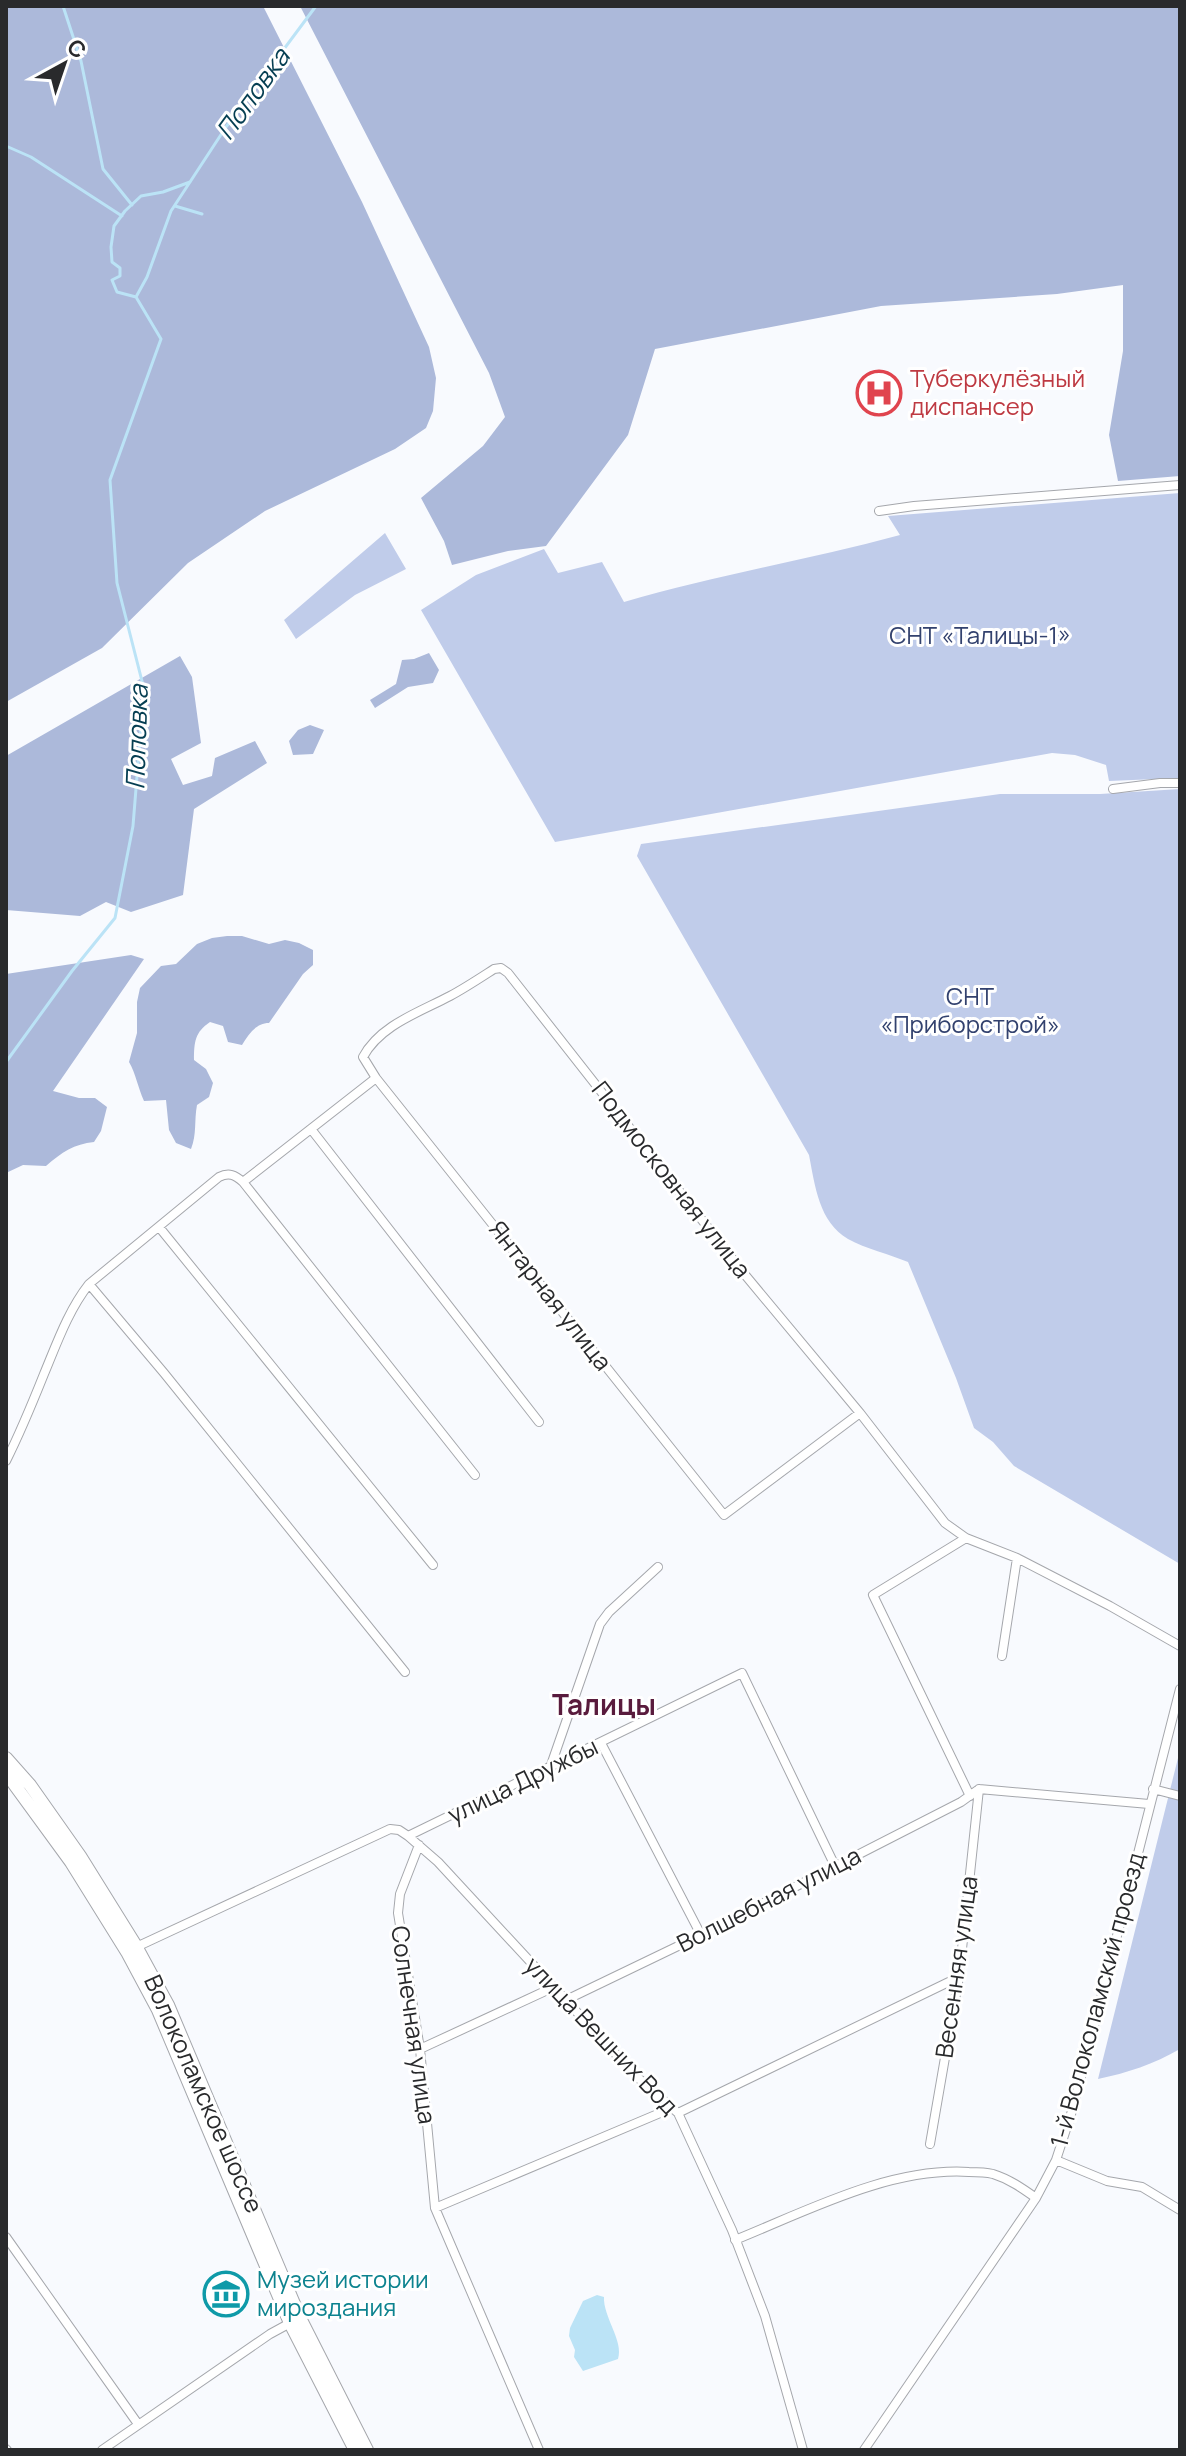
<svg xmlns="http://www.w3.org/2000/svg" width="1186" height="2456" viewBox="0 0 1186 2456" font-family="Manrope,sans-serif">
	<rect width="100%" height="100%" fill="#f8fafe"/>
	<!-- green -->
	<path fill="#c0ccea" d="M1180,493v285l-71,3 -3,-16 -31,-10 -23,-2 -497,89 -134,-232 55,-35 68,-26 14,24 44,-11 22,40c91,-27 184,-42 276,-67l-12,-19z
		M385,533l21,36 -51,26 -59,44 -12,-19z
		M1180,789v775l-166,-98 -21,-24 -19,-14 -18,-50 -48,-116c-19,-8 -42,-13 -60,-23 -29,-17 -33,-53 -39,-84l-172,-299 4,-12 359,-50h100z
		M1180,1750v299c-26,15 -53,24 -82,30z"/>
	<!-- forest -->
	<path fill="#acb9da" d="M6,6h257l99,196 67,145 7,31 -3,33 -7,17 -31,21 -130,62 -77,52 -86,85 -96,54z
		M300,6h880v470l-62,5 -9,-46 14,-84v-66l-66,9 -176,12 -226,43 -27,86 -82,111 -38,5 -56,14 -8,-24 -23,-43 62,-52 22,-29 -16,-44z
		M429,653l10,17 -6,13 -25,4 -33,21 -5,-8 26,-16 6,-24 12,-1z
		M180,656l12,21 9,66 -30,16 12,26 29,-9 3,-18 40,-17 12,22 -73,46 -11,86 -52,17 -25,-10 -26,14 -74,-6v-154z
		M310,725l14,5 -11,24 -20,1 -4,-14 9,-11z
		M227,936h15l27,8 16,-4 14,3 14,7v15l-10,9 -34,49c-13,0 -20,11 -27,22l-14,-3 -5,-16 -13,-4c-15,10 -16,20 -16,38l12,9 7,14 -4,14 -12,8c-3,16 0,29 -6,44l-15,-6 -7,-13 -3,-30 -22,1c-6,-13 -8,-27 -15,-39l8,-29v-31l3,-14 21,-22 15,-2 21,-20 15,-6z
		M131,955l13,4 -91,132 26,7h16l12,9 -6,24 -7,11c-20,2 -32,10 -48,24l-23,-1 -17,8v-199z"/>
	<!-- water -->
	<path fill="#bbe3f6" d="M597,2295l7,2c-1,20 20,44 14,62l-35,12 -9,-14 1,-7 -6,-14 1,-8 13,-27z"/>
	<g fill="none" stroke-linecap="round" stroke-linejoin="round">
		<!-- stream -->
		<path stroke="#bbe3f6" stroke-width="3" d="M63,6l18,55 22,108 29,36
			M6,146l25,11 91,59
			M175,206l27,8
			M136,297l-19,-5 -5,-12 8,-4v-8l-8,-6 -1,-15 3,-21 11,-15 16,-15 22,-4 27,-10
			M6,1062l66,-91 43,-53 18,-92 11,-137 -27,-106 -7,-103 51,-141 -25,-42 11,-20 24,-66 55,-84 90,-121"/>
		<!-- minor casing -->
		<g stroke="#a5a7ac" stroke-width="10">
			<path id="minor" d="M879,511l35,-5 266,-21
				M1113,789l47,-6h20
				M311,1129l228,293
				M243,1182l133,-104
				M159,1227l274,338
				M89,1284l75,89 241,299
				M860,1413l-136,102 -348,-437 -13,-21c17,-32 57,-45 87,-61 15,-8 30,-18 44,-27l7,-1 7,5 238,303 114,137 85,110 21,15 51,20 93,48 70,40
				M6,1461c14,-28 26,-57 38,-87 13,-31 24,-63 45,-90l130,-107c10,-5 16,-2 24,5l232,293
				M966,1538l-93,57 97,201
				M1002,1656l15,-98
				M601,1743l100,192
				M550,1768l50,-144 9,-12 49,-45
				M1153,1789l27,7
				M408,1836l30,26 198,214 42,37 54,117 33,86 38,134
				M419,1845l-19,49 -2,19 22,136 15,159 104,242
				M132,1949l258,-120 9,1 9,6 334,-163 93,193
				M566,2000l135,-65 260,-133 18,-13 170,15
				M420,2049l134,-62
				M678,2113l281,-136
				M930,2144l29,-167 20,-188
				M1056,2160l51,21 35,6 38,23
				M435,2208l237,-100
				M6,2237l132,187
				M735,2240c72,-29 155,-73 234,-68 8,0 16,0 24,2 16,5 29,14 43,24
				M6,2449l1,1
				M102,2450l168,-116 22,-12
				M864,2450l172,-252 20,-38 17,-52 107,-419"/>
		</g>
		<!-- primary casing -->
		<g stroke="#a5a7ac" stroke-width="14">
			<path id="primary" d="M6,1758l24,27 50,71 56,90 32,59 132,313 67,132
				M6,1773l65,89 56,90 31,58 132,313 65,127"/>
		</g>
		<!-- minor -->
		<use href="#minor" stroke="#fff" stroke-width="8"/>
		<!-- primary -->
		<use href="#primary" stroke="#fff" stroke-width="12"/>
	</g>
	<!-- icons -->
	<defs>
		<g id="hospital-ring" transform="scale(2.3)"><circle r="9.5" fill="#fff" stroke="#e0444e" stroke-width="1.5"/><path d="M-5-5h3v3.5h4V-5h3V5h-3V1.5h-4V5h-3Z" fill="#e0444e"/></g>
		<g id="museum-ring" transform="scale(2.3)"><circle r="9.5" fill="#fff" stroke="#0f9aa8" stroke-width="1.5"/><path d="M0-6L6-3V-2H-6V-3ZM-5-1h2V3h-2ZM-1-1h2V3h-2ZM3-1h2V3H3ZM-6 4H6V6H-6Z" fill="#0f9aa8"/></g>
	</defs>
	<g fill-rule="evenodd">
		<use href="#hospital-ring" x="879" y="393"/>
		<use href="#museum-ring" x="226" y="2294"/>
	</g>
	<g text-anchor="middle" stroke-width="6" stroke-linejoin="round" paint-order="stroke">
		<!-- health labels -->
		<g font-size="24" fill="#be3a42" stroke="#fff" text-anchor="start">
			<text x="910" y="387">Туберкулёзный<tspan x="910" dy="28">диспансер</tspan></text>
		</g>
		<!-- park labels -->
		<g font-size="24" fill="#32416e" stroke="#fff">
			<text x="980" y="644">СНТ «Талицы-1»</text>
			<text x="970" y="1005">СНТ<tspan x="970" dy="28">«Приборстрой»</tspan></text>
		</g>
		<!-- street labels -->
		<g font-size="24" fill="#292a2c" stroke="#fff">
			<text transform="translate(671 1180) rotate(52)" y="8">Подмосковная улица</text>
			<text transform="translate(550 1296) rotate(52)" y="8">Янтарная улица</text>
			<text transform="translate(523 1781) rotate(-26)" y="8">улица Дружбы</text>
			<text transform="translate(769 1900) rotate(-27)" y="8">Волшебная улица</text>
			<text transform="translate(957 1967) rotate(-82)" y="8">Весенняя улица</text>
			<text transform="translate(1098 2000) rotate(-75)" y="8">1-й Волоколамский проезд</text>
			<text transform="translate(413 2025) rotate(82)" y="8">Солнечная улица</text>
			<text transform="translate(601 2036) rotate(46)" y="8">улица Вешних Вод</text>
			<text transform="translate(203 2094) rotate(66)" y="8">Волоколамское шоссе</text>
		</g>
		<!-- culture labels -->
		<g font-size="24" fill="#0d838f" stroke="#fff" text-anchor="start">
			<text x="257" y="2288">Музей истории<tspan x="257" dy="28">мироздания</tspan></text>
		</g>
		<!-- water labels -->
		<g font-size="26" font-style="italic" fill="#053e52" stroke="#fff">
			<text transform="translate(253 94) rotate(-54)" y="9">Поповка</text>
			<text transform="translate(137 737) rotate(-88)" y="9">Поповка</text>
		</g>
		<!-- quarter labels -->
		<g font-size="28" font-weight="bold" fill="#591b3d" stroke="#fff">
			<text x="604" y="1715">Талицы</text>
		</g>
	</g>
	<!-- border -->
	<rect width="1186" height="2456" fill="none" stroke="#292a2c" stroke-width="16"/>
	<!-- north arrow -->
	<g transform="translate(64 64) rotate(40)" stroke="#ffffff" stroke-width="6" paint-order="stroke">
	<path d="M0-6L14 30L0 20L-14 30Z" fill="#292a2c"/>
	<text y="-12" font-size="22" font-weight="bold" text-anchor="middle" fill="#292a2c">С</text>
	</g>
</svg>
